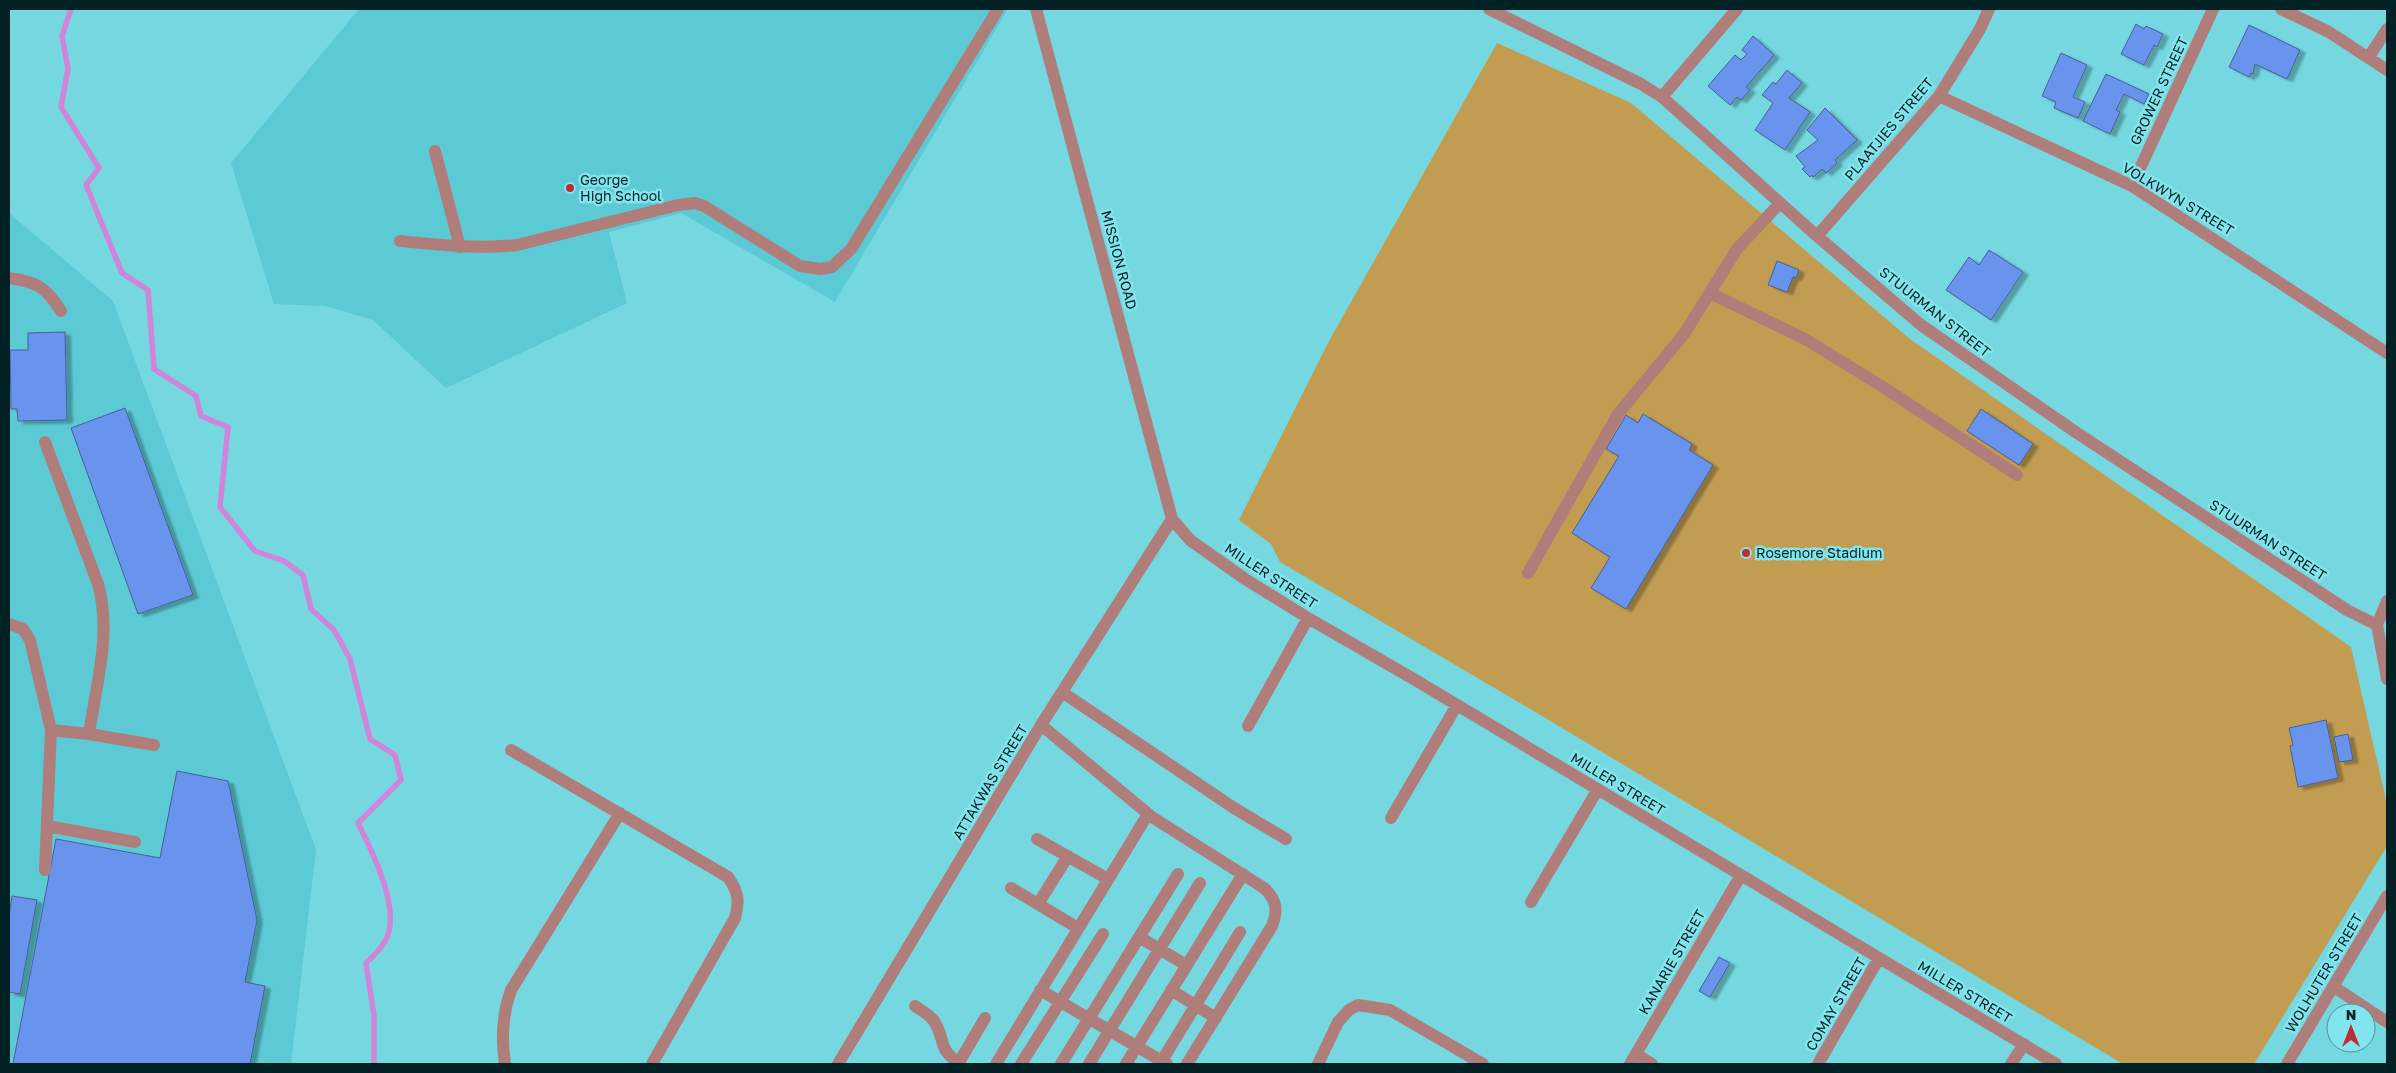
<svg xmlns="http://www.w3.org/2000/svg" width="2396" height="1073" viewBox="0 0 2396 1073" font-family="'Golos Text',sans-serif">
	<defs>
		<filter id="shadow"><feDropShadow dx="5.5" dy="3" stdDeviation="1" flood-color="#0004"/></filter>
	</defs>
	<rect width="100%" height="100%" fill="#75d7e0"/>
	<!-- built -->
	<path fill="#5ccad4" d="M359,9h649l-173,293 -154,-89 -72,19 18,71 -181,85 -73,-68 -48,-14 -51,-2 -43,-141z
		M9,213l104,88 203,549 -25,214h-282z"/>
	<!-- green -->
	<path fill="#c29d51" d="M1497,43l134,60 279,236 441,308 36,157v42l-133,218h-131l-586,-351 -257,-151 -9,-18 -32,-24 90,-179z"/>
	<g fill="none" stroke-linecap="round" stroke-linejoin="round">
		<!-- stream -->
		<path stroke="#d085d8" stroke-width="5.5" d="M71,9l-9,27 6,33 -7,38 38,61 -13,17 36,88 26,17 6,79 42,27 5,20 27,11 -8,80 35,44 29,10 19,14 8,34 23,21 16,29 20,80 25,16 6,25 -43,43c14,28 46,91 26,120 -5,8 -12,14 -18,20l8,53v48"/>
	</g>
	<!-- building -->
	<path fill="#6994ed" stroke="#466097" filter="url(#shadow)" d="M2136,24l8,5 2,-3 17,8 -6,13 -3,-2 -10,20 -23,-11z
		M2249,25l51,25 -13,29 -32,-15 -2,10 -2,-1 -2,4 -20,-10z
		M1753,36l21,19 -28,32 4,3 -9,10 -4,-3 -7,8 -22,-19 27,-31 6,5 6,-6 -5,-4z
		M2061,53l26,12 -14,32 12,5 -7,16 -24,-10 2,-6 -14,-6z
		M1787,70l15,13 -13,15 21,14 -25,38 -30,-20 18,-27 -11,-8 11,-13 3,2z
		M2106,74l43,20 -5,10 -20,-10 -8,16 4,2 -10,22 -27,-13z
		M1825,108l32,32 -22,20 2,3 -11,10 -4,-4 -9,8 -1,-2 -2,2 -8,-8 3,-2 -9,-11 22,-16 -11,-10z
		M1989,250l34,22 -32,48 -45,-30 23,-33 10,8z
		M1777,261l22,9 -3,8 -3,-1 -6,15 -19,-7z
		M65,332l2,88 -49,1 -1,-12h-6l-1,-59h18v-17z
		M125,408l68,187 -55,19 -67,-186z
		M1981,409l52,35 -14,21 -52,-34z
		M1643,414l49,30 -3,6 24,15 -87,144 -35,-21 19,-31 -38,-24 47,-77 -13,-7 20,-34 12,8z
		M2326,720l12,58 -40,9 -8,-41 3,-1 -4,-17z
		M2348,734l5,26 -14,2 -5,-25z
		M177,771l51,10 29,139 -12,62 20,4 -15,78h-237l43,-225 104,19z
		M12,896l25,4 -17,94 -11,-2v-76z
		M1719,957l11,6 -20,34 -11,-6z"/>
	<g fill="none" stroke-linecap="round" stroke-linejoin="round">
		<!-- minor -->
		<path stroke="#b07e7a" stroke-width="12" d="M1036,9l136,510 18,21 55,39 63,39 109,63 639,383
			M1489,9l152,75 21,13 155,139 104,89 156,108 270,177 30,15
			M2281,9l48,23 58,38
			M2369,57l18,-28
			M1939,96l193,90 255,167
			M1662,97l75,-88
			M435,151l25,96
			M2132,186l81,-177
			M1817,236l122,-140 41,-67 9,-20
			M400,241c39,4 77,8 117,4l161,-40 17,-2 9,3 96,60 21,3 11,-2 19,-18 147,-240
			M9,278c28,4 37,9 52,33
			M1710,293l95,46 75,46 137,90
			M1528,573l90,-159 66,-80 53,-85 43,-46
			M2387,601l-10,24 10,54
			M9,624l14,5 7,11 21,90
			M1062,692l172,116 52,31
			M1041,725l111,92 112,71c13,12 14,22 8,38l-85,138
			M1248,726l60,-108
			M89,734l65,11
			M511,750l217,127c10,14 12,24 7,41l-83,146
			M1391,818l66,-113
			M47,826l88,16
			M1037,839l71,40
			M45,870l6,-140 38,4c7,-49 23,-101 9,-150l-53,-142
			M1011,888l67,40
			M1531,902l67,-113
			M1038,904l30,-48
			M1139,937l47,28
			M2334,987l53,35
			M1040,990l127,74
			M1171,990l45,28
			M915,1006c6,4 15,9 19,15 13,21 2,26 26,43
			M1636,1054l16,10
			M505,1064c-4,-26 -3,-49 6,-74l109,-177
			M838,1064l203,-339 131,-206
			M958,1064l27,-46
			M996,1064l152,-250
			M1021,1064l82,-130
			M1061,1064l117,-190
			M1089,1064l111,-181
			M1126,1064l117,-190
			M1160,1064l80,-132
			M1318,1064l20,-42 11,-12 9,-5 32,5 93,54
			M1630,1064l111,-189
			M1818,1064l61,-106
			M2011,1064l13,-20
			M2287,1064l100,-168"/>
	</g>
	<!-- markers -->
	<g fill="#bd2d34" stroke="#82e4ed" stroke-width="2">
		<circle cx="570" cy="188" r="5"/>
		<circle cx="1746" cy="553" r="5"/>
	</g>
	<g text-anchor="middle" stroke-width="5" stroke-linejoin="round" paint-order="stroke">
		<!-- street labels -->
		<g font-size="14" fill="#012124" stroke="#82e4ed">
			<text transform="translate(2159 91) rotate(-65)" y="5">GROWER STREET</text>
			<text transform="translate(1889 129) rotate(-50)" y="5">PLAATJIES STREET</text>
			<text transform="translate(2178 199) rotate(31)" y="5">VOLKWYN STREET</text>
			<text transform="translate(1119 260) rotate(75)" y="5">MISSION ROAD</text>
			<text transform="translate(1935 312) rotate(38)" y="5">STUURMAN STREET</text>
			<text transform="translate(2268 540) rotate(33)" y="5">STUURMAN STREET</text>
			<text transform="translate(1271 576) rotate(33)" y="5">MILLER STREET</text>
			<text transform="translate(990 782) rotate(-59)" y="5">ATTAKWAS STREET</text>
			<text transform="translate(1618 784) rotate(31)" y="5">MILLER STREET</text>
			<text transform="translate(1672 962) rotate(-60)" y="5">KANARIE STREET</text>
			<text transform="translate(2324 973) rotate(-59)" y="5">WOLHUTER STREET</text>
			<text transform="translate(1965 992) rotate(31)" y="5">MILLER STREET</text>
			<text transform="translate(1836 1004) rotate(-60)" y="5">COMAY STREET</text>
		</g>
		<!-- poi labels -->
		<g font-size="14" fill="#012124" stroke="#82e4ed" text-anchor="start">
			<text x="580" y="185">George<tspan x="580" dy="16">High School</tspan></text>
			<text x="1756" y="558">Rosemore Stadium</text>
		</g>
	</g>
	<!-- border -->
	<rect width="2396" height="1073" fill="none" stroke="#012124" stroke-width="20"/>
	<!-- north arrow -->
	<g transform="translate(2351 1028)"><circle r="24" fill="#82e4ed" stroke="#4e969d"/>
	<path d="M0-4L9 19L0 12L-9 19Z" fill="#bd2d34"/>
	<text y="-8" font-size="14" font-weight="bold" text-anchor="middle" fill="#012124">N</text>
	</g>
</svg>
